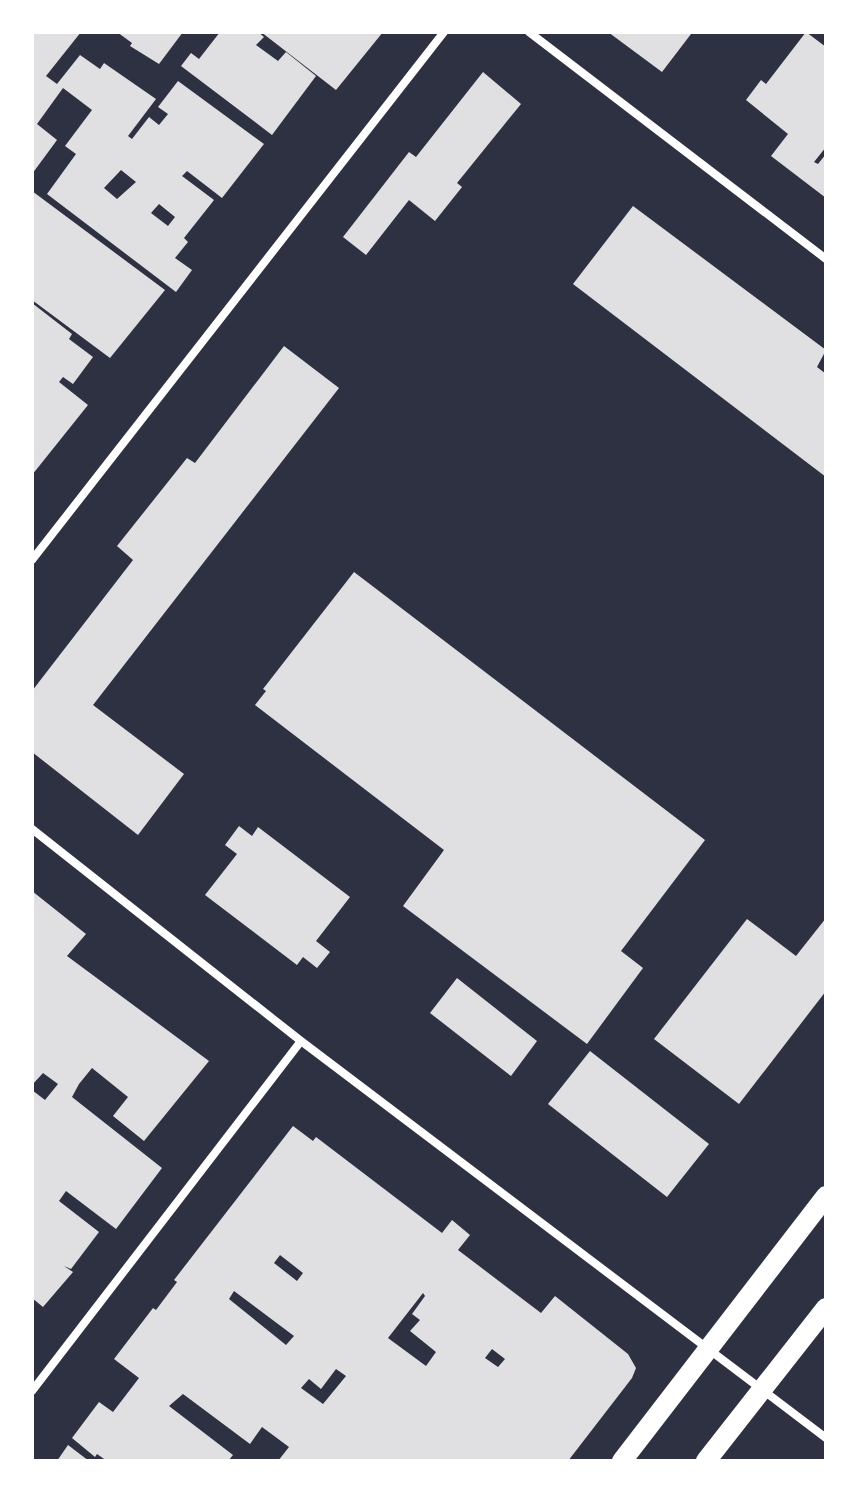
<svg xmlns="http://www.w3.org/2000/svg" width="858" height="1493" viewBox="0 0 858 1493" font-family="'Varela Round',sans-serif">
	<rect width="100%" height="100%" fill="#2d3142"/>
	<!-- building -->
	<path fill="#e0e0e3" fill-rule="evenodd" d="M32,32h49l-35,44 11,8 23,-29 20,14 4,-6 52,36 -28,37 4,3 17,-22 10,8 9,-11 -10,-7 20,-26 86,63 -42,54 -35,-27 -5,5 32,24 -30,38 4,4 -13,16 17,12 -16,22 -129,-98 29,-40 -11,-8 27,-36 -29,-22 -26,36 20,16 -25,34zM121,170l15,12 -19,17 -13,-11zM159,204l16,13 -7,9 -17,-13z
		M117,32h66l-24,32 -29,-18 2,-3z
		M220,32h38l6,5 -8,8 22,16 8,-9 30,24 -44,59 -91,-69 10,-13 8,6z
		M261,32h122l-47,58z
		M608,32h81l2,2 -29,38z
		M806,32l20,15v100l-12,15 4,2 8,-10v44l-55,-42 17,-22 -42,-34 15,-20 5,4z
		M483,72l38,32 -64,79 5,4 -27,34 -26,-21 -43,55 -23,-18 66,-85 7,5z
		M32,191l133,99 -55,68 -78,-58z
		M633,206l193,144 -9,17 9,7v103l-253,-193z
		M32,303l40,31 -3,5 24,18 -20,27 -10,-7 -4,5 29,23 -56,70z
		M284,346l55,42 -246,317 91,69 -46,61 -106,-83v-61l101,-131 -16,-14 70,-88 8,5z
		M354,572l351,268 -84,111 22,17 -56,76 -184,-138 41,-56 -189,-145 11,-14 -3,-2z
		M239,826l13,10 6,-9 92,70 -34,44 14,11 -13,16 -14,-11 -6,8 -92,-70 32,-41 -12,-9z
		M32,891l54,43 -19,22 142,105 -65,80 -31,-25 15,-19 -36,-29 -13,16 -7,13 90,71 -46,61 -50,-38 -7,10 40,31 -28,37 -7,-3 9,6 -30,35 -11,-9v-208l13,10 13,-16 -15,-11 -11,12z
		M826,918v73l-87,113 -85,-65 93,-120 49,37z
		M457,978l80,63 -26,35 -81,-63z
		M590,1051l119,93 -42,53 -119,-93z
		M293,1126l20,15 3,-4 126,96 10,-13 18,15 -12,15 83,63 14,-17 73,58 8,14 -4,10 -64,83h-290l11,-14 -27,-20 -12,17 -67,-50 -14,12 64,49 -5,6h-121l-10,-7 -2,3 -23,-19 27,-36 14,10 26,-34 -25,-19 39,-51 3,2 21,-28 -3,-2zM280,1255l23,18 -6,8 -23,-18zM234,1291l60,45 -8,9 -57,-46zM423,1293l2,3 -13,18 8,6 -10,11 26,21 -10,14 -38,-28zM492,1349l13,10 -7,8 -13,-9zM336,1369l10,7 -23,28 -22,-16 8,-9 12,10z
		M68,1445l21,16h-32z"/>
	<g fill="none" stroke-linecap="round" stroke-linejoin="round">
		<!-- minor -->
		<path stroke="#fff" stroke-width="8" d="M529,32l297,227
			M32,560l412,-528
			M32,829l269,212 525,397
			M32,1391l269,-350"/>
		<!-- primary -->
		<path stroke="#fff" stroke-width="20" d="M622,1461l204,-265
			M706,1461l120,-153"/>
	</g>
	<!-- border -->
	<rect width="858" height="1493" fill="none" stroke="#ffffff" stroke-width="68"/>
</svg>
